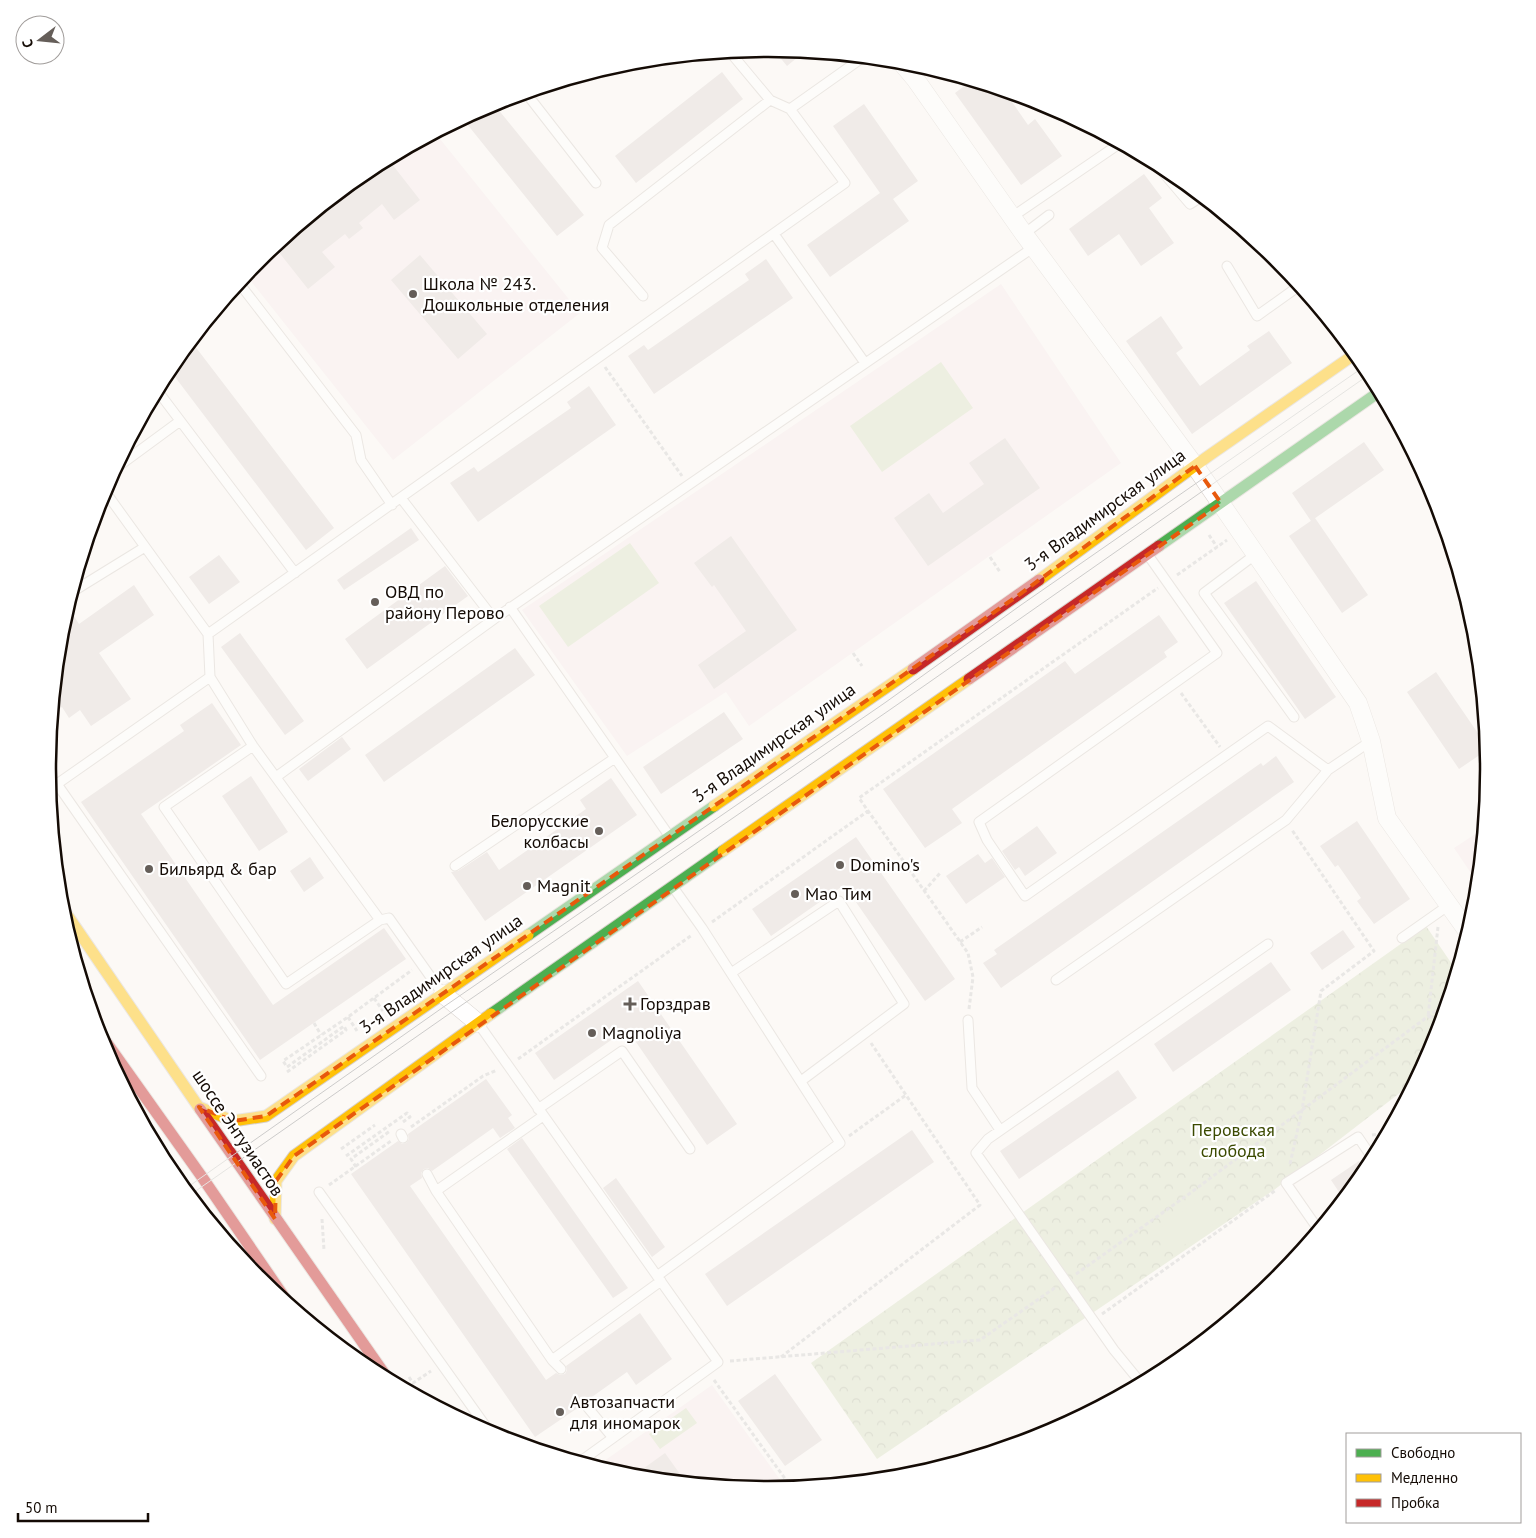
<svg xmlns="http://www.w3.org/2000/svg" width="1536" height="1538" viewBox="0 0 1536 1538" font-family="'PT Sans',sans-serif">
	<defs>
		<pattern id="forest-crowns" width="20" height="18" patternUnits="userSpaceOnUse" patternTransform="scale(1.25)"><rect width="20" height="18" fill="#dce2c8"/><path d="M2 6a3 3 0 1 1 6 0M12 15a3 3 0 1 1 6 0" fill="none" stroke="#bcc1aa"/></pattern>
	</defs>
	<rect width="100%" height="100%" fill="#fcf9f6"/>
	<!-- education -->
	<path fill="#f8ebed" d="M436,134l144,179 -187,147 -147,-185 13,-16 109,-89z
		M1001,284l120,179 -372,263 -23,-34 -99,64 -105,-146z
		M1483,829l-6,53 -23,-34z
		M712,1385l74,103 -18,1 -141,-13 -30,-10z"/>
	<!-- forest -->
	<path fill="url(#forest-crowns)" d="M1426,926l30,44 -22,75 -20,37 -140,108 -397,269 -66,-96z"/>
	<!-- garden -->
	<path fill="#dce2c8" d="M941,362l32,46 -91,64 -32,-46z
		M630,543l29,40 -91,64 -29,-41z
		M1201,1199l16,23 -43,30 -16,-23z
		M686,1408l11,15 -37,26 -11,-15z"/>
	<!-- building -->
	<path fill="#e2d9d7" d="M773,49l14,1 17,2 -17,14z
		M722,72l21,27 -107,84 -21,-27z
		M971,81l45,14 -6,4 18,26 7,-6 27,37 -41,29 -66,-92z
		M493,103l91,112 -27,21 -94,-117z
		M864,104l54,77 -25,18 16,22 -79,56 -23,-32 73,-52 -47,-67z
		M388,159l32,41 -26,20 -12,-16 -23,19 4,5 -14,11 -4,-5 -23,18 13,15 -27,22 -34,-43 27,-22 2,3 23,-18 -3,-3 14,-11 2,3 23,-17 -3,-4 9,-7z
		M1144,174l18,24 -13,10 25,35 -33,23 -22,-32 -31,22 -19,-27z
		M420,255l67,79 -29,25 -67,-79z
		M766,259l27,39 -139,96 -26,-38 16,-11 4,5 101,-70 -4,-6z
		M1161,316l22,32 -7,5 24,33 50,-36 -3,-4 22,-15 23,32 -100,71 -66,-93z
		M191,341l143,187 -28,22 -137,-181z
		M589,386l27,39 -138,97 -28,-39 24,-16 4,5 93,-64 -4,-6z
		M1005,438l35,50 -112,78 -34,-48 35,-25 14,20 41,-29 -15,-21z
		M1364,442l20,28 -73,51 -19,-28z
		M1315,518l53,77 -26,18 -53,-77z
		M411,528l8,12 -75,50 -7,-10z
		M731,536l66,94 -83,59 -16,-24 48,-34 -32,-46 -2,2 -18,-24z
		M219,555l21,27 -31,22 -20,-27z
		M445,566l23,30 -101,73 -22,-30z
		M1256,581l80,116 -31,22 -81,-116z
		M134,585l20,30 -55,38 32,46 -40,27 -11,-16 -11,8 -7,-11 -9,7 8,-86 7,-21 11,17z
		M1159,615l19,27 -14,10 3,5 -215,152 10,14 -37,25 -42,-59 182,-128 10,13z
		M240,633l64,88 -19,14 -64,-88z
		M515,648l20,27 -151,107 -19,-27z
		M1436,672l50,73 1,5 -28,19 -52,-77z
		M212,703l29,42 -100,69 132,191 111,-77 22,31 -146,101 -179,-258 103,-71 -4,-6z
		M724,712l19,27 -82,55 -18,-27z
		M342,737l9,12 -43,32 -9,-12z
		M1276,756l18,26 -293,206 -18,-25 14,-9 -3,-4 267,-187 2,3z
		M251,776l37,56 -29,19 -37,-55z
		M611,778l26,37 -152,106 -34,-49 7,-1 29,-19 12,18 87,-61 -6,-9z
		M1357,821l53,78 -36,25 -17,-23 4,-3 -23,-33 -3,2 -15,-21z
		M1037,826l20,27 -32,23 -6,-9 -4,3 -13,-19z
		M856,837l99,142 -30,22 -81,-116 -73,51 -19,-27z
		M978,854l7,9 7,-5 13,19 -39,27 -20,-28z
		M310,857l14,21 -20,14 -14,-21z
		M1343,930l12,17 -33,23 -12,-17z
		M1271,962l20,28 -118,82 -19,-28z
		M638,981l99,143 -30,21 -80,-116 -73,51 -19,-27z
		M1118,1070l19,28 -118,81 -19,-28z
		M486,1079l26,36 -4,3 7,10 -15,10 -7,-10 -61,43 -4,-3 -4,1 -3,4 1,5 -12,8 136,194 10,-7 4,2 5,-1 2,-4 -1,-4 74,-53 32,46 -36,26 -9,-13 -38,27 -3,-2 -6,1 -2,3 1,6 -44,30 -184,-263 47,-33 4,3 4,-1 3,-4 -1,-5z
		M912,1130l22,32 -207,144 -22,-32z
		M522,1138l106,150 -15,10 -106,-149z
		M1359,1161l7,10 -23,27 -12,-18z
		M616,1178l49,69 -13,10 -49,-69z
		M775,1374l47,66 -37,26 -47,-65z
		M665,1453l20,28 -52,-5z"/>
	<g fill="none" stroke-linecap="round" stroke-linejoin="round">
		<!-- lane casing -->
		<g stroke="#d7d0cb" stroke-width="11">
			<path id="lane" d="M730,52l40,48 20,9
				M526,93l70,90
				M1155,163l35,41 11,-7
				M1012,217l107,-73
				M774,234l91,129
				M1024,234l25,-19
				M1227,266l30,50 42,-30
				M239,283l117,152 5,25 31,45
				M643,296l-41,-48 7,-23 161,-125
				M157,390l138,183
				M116,468l64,-47
				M104,490l104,144 637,-451 -55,-74 72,-51
				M401,498l93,121 540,-372
				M1256,554l-52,39 90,124
				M1148,555l69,98 -238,169 8,18 38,56 243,-170 60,44 43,-29
				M72,592l73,-45
				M510,607l160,230
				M208,634l2,43 43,69 127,174
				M210,677l-153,107 204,292
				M253,746l-89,61 122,177 94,-64 9,-2 53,75
				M48,777l9,7
				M276,777l218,-158
				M455,866l160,-108
				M1402,938l47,-33
				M731,973l108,-72 65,103 -103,77
				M1056,980l230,-160 42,-50
				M968,1020l4,68 28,42
				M478,1023l240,339 -137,99
				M538,1109l84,-58 68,98
				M543,1116l-107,75 116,169 109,-79
				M401,1134l2,4
				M427,1174l9,17
				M319,1192l173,243
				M1318,1229l-32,-46 72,-46 15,22
				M657,1276l183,-133 -138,-215 -29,-41
				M552,1360l9,9
				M1141,1383l-27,-33 -138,-197 12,-14 280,-195
				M584,1403l29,35"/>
		</g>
		<!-- street casing -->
		<g stroke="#d7d0cb" stroke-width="19">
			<path id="street" d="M901,62l15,18 108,154 171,232 163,237 13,38 16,77 81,114
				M443,994l35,29"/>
		</g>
		<!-- fast casing -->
		<g stroke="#d7d0cb" stroke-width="13">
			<path id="fast" d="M1159,546l220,-154
				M528,935l186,-129
				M491,1014l232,-163"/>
		</g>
		<!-- slow casing -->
		<g stroke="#d7d0cb" stroke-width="13">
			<path id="slow" d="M1039,580l168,-123 148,-103
				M714,806l199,-137
				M723,851l246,-172
				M61,906l139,203
				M199,1107l34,14 33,-5 262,-181
				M275,1219l1,-38 18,-25 197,-142"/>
		</g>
		<!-- jam casing -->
		<g stroke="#d7d0cb" stroke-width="13">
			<path id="jam" d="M913,669l126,-89
				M969,679l190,-133
				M99,1032l103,145 87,127
				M200,1109l188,270"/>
		</g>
		<!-- path -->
		<path stroke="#d2d1d1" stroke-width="3" stroke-dasharray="4 2.5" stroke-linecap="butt" d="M605,367l77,109
			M1209,535l8,12
			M990,557l10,15
			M1177,575l50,-35
			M853,653l9,13
			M1181,693l39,54
			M924,891l17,-19
			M712,922l156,-111
			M1438,927l-10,90h14
			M960,942l22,-15
			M374,998l9,13
			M969,1009l4,-32 -5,-24 -109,-155 299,-210
			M348,1017l9,14
			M314,1023l7,12
			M518,1059l174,-124
			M287,1072l59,-42 -2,-4 -57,41 -4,-6 65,-44 64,-47
			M411,1127l72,-51 14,-6
			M1372,1135l15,-2
			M849,1136l57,-41
			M341,1149l34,-24
			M346,1156l61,-43 3,4 -7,5
			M1290,1164l12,-54 19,-119 53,-40 -82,-121
			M356,1167l-5,-8 39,-28
			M329,1185l62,-44
			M322,1219l2,31
			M1076,1274l113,-80 257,-191
			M1102,1314l174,-124
			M781,1357l199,-152 -109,-162
			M730,1361l250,-21 76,-53
			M409,1377l4,6 18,-12
			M714,1380l77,107"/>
		<!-- lane -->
		<use href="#lane" stroke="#fffefe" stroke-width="9"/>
		<!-- street -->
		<use href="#street" stroke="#fffefe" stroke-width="18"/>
		<!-- fast -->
		<use href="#fast" stroke="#4caf50" stroke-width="11"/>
		<!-- slow -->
		<use href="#slow" stroke="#ffc107" stroke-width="11"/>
		<!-- jam -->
		<use href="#jam" stroke="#c62828" stroke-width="11"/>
		<!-- tram -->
		<path stroke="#cccbca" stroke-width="1" d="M185,1189l257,-181 444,-306 135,-97 344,-239
			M190,1195l269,-188 432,-298 479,-335"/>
	</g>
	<!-- marked area -->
	<path d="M0 0H1536V1538H0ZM1195,466l26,37 -927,653 -18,25 -1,38 -76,-112 34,14 33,-5 750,-519z" fill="#fcf9f6" fill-opacity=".55" fill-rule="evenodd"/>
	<path fill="none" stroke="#e8590c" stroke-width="4" stroke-dasharray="10 6" stroke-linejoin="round" d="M1195,466l26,37 -927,653 -18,25 -1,38 -76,-112 34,14 33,-5 750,-519z"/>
	<!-- markers -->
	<g fill="#655e59" stroke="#fff" stroke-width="2">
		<circle cx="413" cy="294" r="5"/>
		<circle cx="375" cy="602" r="5"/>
		<circle cx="599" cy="831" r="5"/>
		<circle cx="840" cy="865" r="5"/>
		<circle cx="149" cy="869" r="5"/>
		<circle cx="527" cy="886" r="5"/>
		<circle cx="795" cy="894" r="5"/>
		<path d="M627.5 996.5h5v5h5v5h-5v5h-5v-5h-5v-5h5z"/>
		<circle cx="592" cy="1033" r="5"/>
		<circle cx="560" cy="1412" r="5"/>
	</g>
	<g text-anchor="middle" stroke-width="4.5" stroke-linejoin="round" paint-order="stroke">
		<!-- poi labels -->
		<g font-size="18" fill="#140b05" stroke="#fff" text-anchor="start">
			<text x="423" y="290">Школа № 243.<tspan x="423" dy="21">Дошкольные отделения</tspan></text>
			<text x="385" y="598">ОВД по<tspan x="385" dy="21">району Перово</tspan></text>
			<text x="589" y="827" text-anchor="end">Белорусские<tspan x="589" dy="21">колбасы</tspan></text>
			<text x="850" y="871">Domino's</text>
			<text x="159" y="875">Бильярд &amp; бар</text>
			<text x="537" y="892">Magnit</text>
			<text x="805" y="900">Мао Тим</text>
			<text x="640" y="1010">Горздрав</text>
			<text x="602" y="1039">Magnoliya</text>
			<text x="570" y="1408">Автозапчасти<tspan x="570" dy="21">для иномарок</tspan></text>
		</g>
		<!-- street labels -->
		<g font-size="18" fill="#140b05" stroke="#fff">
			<text transform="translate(1105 510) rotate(-36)" y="6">3-я Владимирская улица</text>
			<text transform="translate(774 743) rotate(-35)" y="6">3-я Владимирская улица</text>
			<text transform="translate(441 974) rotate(-35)" y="6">3-я Владимирская улица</text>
			<text transform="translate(238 1133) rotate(56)" y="6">шоссе Энтузиастов</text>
		</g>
		<!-- park labels -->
		<g font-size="18" fill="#3b4a00" stroke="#fff">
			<text x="1233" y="1136">Перовская<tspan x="1233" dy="21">слобода</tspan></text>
		</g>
	</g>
	<!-- crop -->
	<path d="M0 0H1536V1538H0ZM56 769a712 712 0 1 1 1424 0a712 712 0 1 1-1424 0Z" fill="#fff" fill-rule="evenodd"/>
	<path fill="none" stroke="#140b05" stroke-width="2.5" d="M56 769a712 712 0 1 1 1424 0a712 712 0 1 1-1424 0Z"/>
	<!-- legend -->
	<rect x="1346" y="1433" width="175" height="90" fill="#ffffff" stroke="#a19d9b"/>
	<rect x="1356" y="1449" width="25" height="8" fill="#4caf50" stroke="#a19d9b"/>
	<text x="1391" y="1458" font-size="15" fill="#140b05">Свободно</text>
	<rect x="1356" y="1474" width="25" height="8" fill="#ffc107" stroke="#a19d9b"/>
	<text x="1391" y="1483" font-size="15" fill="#140b05">Медленно</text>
	<rect x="1356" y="1499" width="25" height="8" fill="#c62828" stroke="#a19d9b"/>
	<text x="1391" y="1508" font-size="15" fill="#140b05">Пробка</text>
	<!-- north arrow -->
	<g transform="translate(40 40) rotate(254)"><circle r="24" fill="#ffffff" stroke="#a19d9b"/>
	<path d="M0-4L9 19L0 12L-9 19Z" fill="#655e59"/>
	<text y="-8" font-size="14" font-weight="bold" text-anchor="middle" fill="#140b05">С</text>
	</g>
	<!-- scale -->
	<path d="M18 1513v8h130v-8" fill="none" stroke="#140b05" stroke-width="2.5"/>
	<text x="25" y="1513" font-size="15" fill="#140b05" stroke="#ffffff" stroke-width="4" paint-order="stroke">50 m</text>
</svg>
